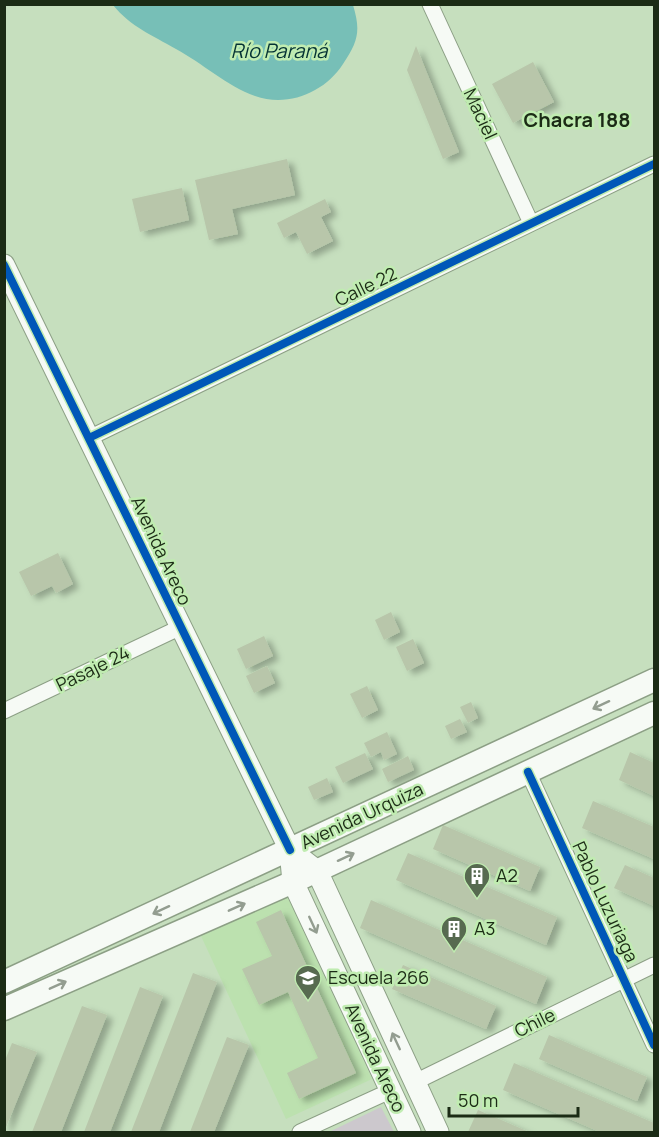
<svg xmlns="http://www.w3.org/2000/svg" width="659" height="1137" viewBox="0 0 659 1137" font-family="Manrope,sans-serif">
	<defs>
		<filter id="shadow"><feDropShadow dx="6" dy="4" stdDeviation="3" flood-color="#0004"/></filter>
	</defs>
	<rect width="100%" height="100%" fill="#c6dfbe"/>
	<!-- built -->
	<path fill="#bce1af" d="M287,896l85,183 -86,40 -85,-183z"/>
	<!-- green -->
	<path fill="#ccc8cd" d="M381,1107l13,25h-65z"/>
	<!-- water -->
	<path fill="#77bfb7" d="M113,5h240c8,26 5,37 -10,59 -18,28 -55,44 -88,32 -28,-10 -53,-33 -79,-47 -24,-14 -45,-22 -63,-44z"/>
	<!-- building -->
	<path fill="#b8c6aa" filter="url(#shadow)" d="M416,46l43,106 -16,7 -36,-89z
		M533,62l21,40 -41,21 -21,-39z
		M287,159l8,36 -63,14 6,25 -29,6 -14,-60z
		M182,188l7,32 -49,12 -8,-33z
		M325,199l6,13 -10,5 12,24 -26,13 -11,-22 -12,6 -7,-15z
		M58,553l15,31 -17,9 -4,-7 -21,10 -12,-24z
		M391,612l9,20 -16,8 -9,-20z
		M264,636l9,20 -27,13 -9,-20z
		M413,639l11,24 -17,8 -11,-24z
		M267,666l8,17 -21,10 -8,-17z
		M367,686l11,24 -16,8 -12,-24z
		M471,702l7,16 -10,5 -8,-16z
		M460,719l7,13 -16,7 -6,-13z
		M387,732l10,22 -13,6 -3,-8 -10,5 -7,-14z
		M630,752l24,11v33l-35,-16z
		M365,753l8,16 -30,14 -8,-16z
		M408,756l6,14 -26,12 -6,-13z
		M327,778l6,14 -19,8 -6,-13z
		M593,801l61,26v32l-72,-31z
		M443,825l97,42 -10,24 -97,-42z
		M408,853l149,64 -11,28 -150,-65z
		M625,865l29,13v28l-40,-18z
		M371,900l176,77 -11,27 -176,-76z
		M281,910l75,163 -57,26 -12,-26 31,-15 -30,-66 -29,13 -17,-36 30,-13 -16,-34z
		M403,965l93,41 -10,23 -94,-40z
		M193,973l24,9 -58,150h-28z
		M140,987l23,9 -53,136h-26z
		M82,1006l25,9 -46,117h-29z
		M549,1035l98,42 -10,24 -98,-42z
		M227,1037l22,8 -35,87h-24z
		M12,1043l25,9 -33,80v-69z
		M514,1063l140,60v9h-54l-97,-42z
		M478,1110l51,22h-61z"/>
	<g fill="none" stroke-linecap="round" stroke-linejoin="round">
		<!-- street casing -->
		<g stroke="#8c9f85" stroke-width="17">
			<path id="street" d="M430,4l101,219
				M91,437l563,-273
				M4,711l177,-84
				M528,772l126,273
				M415,1082l239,-117
				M300,1132l90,-41"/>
		</g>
		<!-- secondary casing -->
		<g stroke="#8c9f85" stroke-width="23">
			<path id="secondary" d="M4,265l286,585 3,32 117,250
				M290,850l27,21 121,261"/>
		</g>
		<!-- primary casing -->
		<g stroke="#8c9f85" stroke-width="25">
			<path id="primary" d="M4,982l650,-302
				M4,1009l289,-127 361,-169"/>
		</g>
		<!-- street -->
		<use href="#street" stroke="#f6faf5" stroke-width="15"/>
		<!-- secondary -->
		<use href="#secondary" stroke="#f6faf5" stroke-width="21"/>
		<!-- primary -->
		<use href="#primary" stroke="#f6faf5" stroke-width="22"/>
		<!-- cycleway casing -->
		<g stroke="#c0ecb1" stroke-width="11">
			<path id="cycleway" d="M4,265l286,585
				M91,437l563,-273
				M528,772l126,273"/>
		</g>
		<!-- cycleway -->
		<use href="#cycleway" stroke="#0057b8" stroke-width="8"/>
	</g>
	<!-- one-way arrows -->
	<defs><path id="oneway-shaft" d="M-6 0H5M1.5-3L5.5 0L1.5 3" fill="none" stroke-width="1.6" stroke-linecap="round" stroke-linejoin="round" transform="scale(1.5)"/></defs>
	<g stroke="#939d90">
		<use href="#oneway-shaft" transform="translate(601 705) rotate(155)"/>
		<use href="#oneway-shaft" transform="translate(346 857) rotate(-25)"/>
		<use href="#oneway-shaft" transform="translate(237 907) rotate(-24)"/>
		<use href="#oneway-shaft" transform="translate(161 910) rotate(155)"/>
		<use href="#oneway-shaft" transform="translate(313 925) rotate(65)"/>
		<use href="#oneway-shaft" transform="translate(58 985) rotate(-24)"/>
		<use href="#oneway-shaft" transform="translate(396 1041) rotate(-115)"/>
	</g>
	<!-- icons -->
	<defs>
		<g id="building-pin" transform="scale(1.35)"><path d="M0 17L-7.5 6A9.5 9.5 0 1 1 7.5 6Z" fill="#576a50" stroke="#c0ecb1"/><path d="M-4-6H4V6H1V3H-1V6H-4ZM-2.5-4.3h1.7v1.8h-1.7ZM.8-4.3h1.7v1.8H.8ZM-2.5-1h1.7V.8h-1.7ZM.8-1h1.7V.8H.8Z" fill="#fff"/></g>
		<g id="school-pin" transform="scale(1.35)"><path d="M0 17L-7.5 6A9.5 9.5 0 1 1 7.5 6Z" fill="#576a50" stroke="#c0ecb1"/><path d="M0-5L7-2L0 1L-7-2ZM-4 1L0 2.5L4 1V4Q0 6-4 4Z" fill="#fff"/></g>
	</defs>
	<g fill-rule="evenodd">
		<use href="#building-pin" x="477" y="876"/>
		<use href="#building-pin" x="454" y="929"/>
		<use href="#school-pin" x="308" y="978"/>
	</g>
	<g text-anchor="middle" stroke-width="5" stroke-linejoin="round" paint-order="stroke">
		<!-- street labels -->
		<g font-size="18" fill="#1b2b15" stroke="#c0ecb1">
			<text transform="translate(480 114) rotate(65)" y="6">Maciel</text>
			<text transform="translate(366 287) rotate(-26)" y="6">Calle 22</text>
			<text transform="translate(161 551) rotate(65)" y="6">Avenida Areco</text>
			<text transform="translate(93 669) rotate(-26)" y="6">Pasaje 24</text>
			<text transform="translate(362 816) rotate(-25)" y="6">Avenida Urquiza</text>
			<text transform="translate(605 902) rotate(65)" y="6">Pablo Luzuriaga</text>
			<text transform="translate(535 1023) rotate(-26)" y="6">Chile</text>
			<text transform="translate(375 1058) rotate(65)" y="6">Avenida Areco</text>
		</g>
		<!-- poi labels -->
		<g font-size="18" fill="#1b2b15" stroke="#c0ecb1" text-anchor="start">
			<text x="496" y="882">A2</text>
			<text x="474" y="935">A3</text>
			<text x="328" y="984">Escuela 266</text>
		</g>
		<!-- water labels -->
		<g font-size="20" font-style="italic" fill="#043234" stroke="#c0ecb1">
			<text x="279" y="58">Río Paraná</text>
		</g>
		<!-- neighbourhood labels -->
		<g font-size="20" font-weight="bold" fill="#1b2b15" stroke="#c0ecb1">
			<text x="577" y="127">Chacra 188</text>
		</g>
	</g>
	<!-- border -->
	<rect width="659" height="1137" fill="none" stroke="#1b2b15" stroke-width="12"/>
	<!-- scale -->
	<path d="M449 1107v9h129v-9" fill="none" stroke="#1b2b15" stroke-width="3"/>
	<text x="458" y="1107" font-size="18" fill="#1b2b15" stroke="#c0ecb1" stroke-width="4.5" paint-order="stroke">50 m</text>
</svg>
